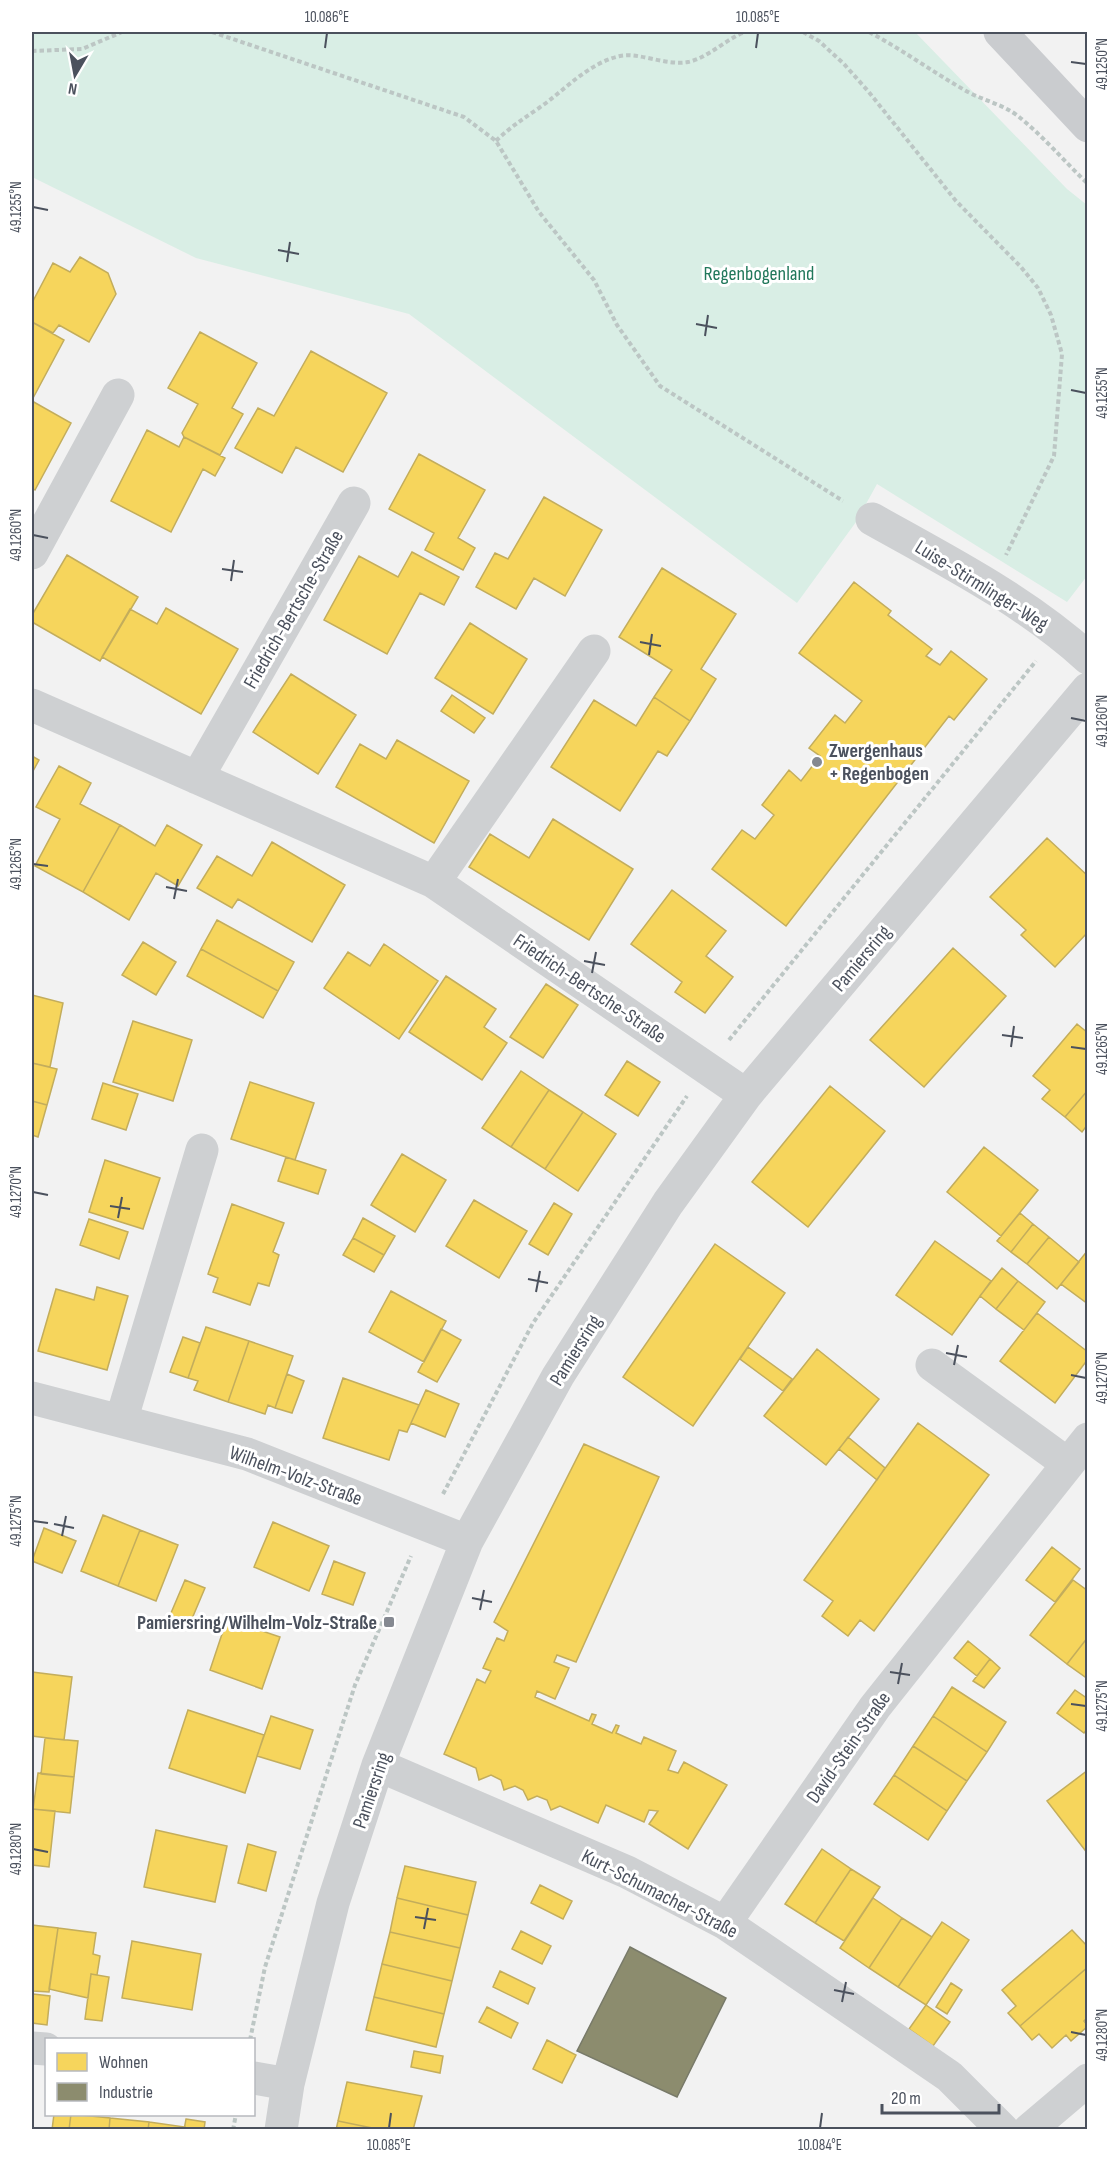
<svg xmlns="http://www.w3.org/2000/svg" width="1119" height="2161" viewBox="0 0 1119 2161" font-family="'Sofia Sans Condensed',sans-serif">
	<rect width="100%" height="100%" fill="#f2f2f2"/>
	<!-- green -->
	<path fill="#d9eee5" d="M32,32h883l152,157 20,16v371l-20,26 -190,-118 -21,38 -59,81 -388,-289 -213,-56 -164,-81z"/>
	<!-- homes -->
	<path fill="#f6d55c" stroke="#c3ad5c" stroke-width="1.5" d="M80,257l28,16 8,21 -27,48 -30,-17 -6,8 -21,-11v-19l21,-40 17,9z
		M32,322l32,18 -32,60z
		M200,332l57,31 -25,45 11,6 -23,41 -36,-18 -2,-4 16,-29 -30,-16z
		M311,351l76,42 -44,79 -47,-25 -14,26 -47,-25 23,-40 16,8z
		M32,401l39,22 -36,67 -3,-2z
		M147,430l32,17 5,-10 41,21 -10,18 -12,-7 -32,63 -60,-31z
		M419,454l66,36 -27,48 17,10 -12,22 -38,-20 9,-17 -45,-24z
		M544,497l58,33 -37,66 -31,-18 -18,31 -40,-22 19,-34 13,6z
		M412,552l47,25 -15,28 -24,-12 -33,61 -63,-34 35,-64 39,21z
		M67,555l71,42 -38,64 -68,-39v-7z
		M662,568l74,46 -35,55 15,10 -26,42 -36,-24 18,-27 -53,-33z
		M854,582l37,29 -3,4 44,34 -6,7 14,9 11,-14 36,28 -33,41 -5,-4 -163,210 -74,-57 30,-39 13,9 19,-24 -12,-10 27,-35 12,11 19,-25 -11,-8 26,-33 10,8 17,-22 -63,-48z
		M166,608l72,41 -37,65 -99,-57 28,-48 27,15z
		M470,623l57,36 -34,55 -58,-36z
		M291,674l65,41 -38,59 -65,-42z
		M452,695l33,23 -11,15 -33,-22z
		M654,697l36,24 -23,35 -9,-5 -38,60 -69,-44 43,-67 42,26z
		M397,740l72,41 -35,62 -98,-56 24,-43 26,15z
		M32,756l7,4 -7,13z
		M59,766l32,17 -11,21 40,21 -37,67 -48,-26 25,-47 -24,-12z
		M553,819l80,50 -44,71 -120,-73 21,-33 39,24z
		M120,825l35,21 12,-21 35,20 -24,41 -22,-13 -27,47 -46,-28z
		M1047,838l41,38v56l-33,35 -34,-32 5,-5 -36,-33z
		M272,842l73,43 -33,57 -74,-43 -6,9 -35,-20 20,-32 35,20z
		M672,890l54,41 -20,25 27,21 -28,36 -30,-21 7,-10 -51,-38z
		M217,920l77,42 -16,29 -77,-42z
		M143,942l33,20 -20,33 -34,-20z
		M384,944l54,37 -39,58 -75,-51 24,-36 22,14z
		M953,948l53,48 -82,91 -54,-47z
		M201,949l77,42 -15,27 -76,-42z
		M446,976l50,33 -12,18 23,16 -25,37 -73,-48z
		M546,984l32,21 -35,53 -33,-21z
		M32,995l31,8 -13,64 -18,-4z
		M133,1021l59,19 -19,61 -60,-19z
		M1077,1024l11,9v57l-23,27 -23,-18 8,-9 -17,-14z
		M627,1061l33,21 -22,34 -33,-21z
		M32,1063l25,6 -10,36 -15,-4z
		M521,1071l28,19 -38,57 -29,-19z
		M250,1082l64,21 -19,57 -64,-21z
		M103,1083l35,11 -12,36 -34,-11z
		M830,1086l55,45 -77,96 -56,-45z
		M549,1090l34,22 -38,57 -34,-22z
		M1088,1090v34l-6,8 -17,-15z
		M32,1101l15,4 -9,32 -6,-2z
		M583,1112l33,22 -38,57 -33,-22z
		M984,1147l54,43 -37,46 -54,-44z
		M402,1154l44,26 -31,52 -44,-27z
		M286,1157l40,13 -8,24 -40,-13z
		M105,1160l55,18 -17,51 -54,-17z
		M474,1200l53,31 -28,47 -53,-32z
		M554,1203l18,11 -24,41 -19,-11z
		M232,1204l52,19 -11,29 6,3 -10,31 -11,-3 -8,22 -37,-13 5,-14 -10,-4z
		M1020,1213l13,11 -22,28 -14,-11z
		M363,1218l32,18 -11,19 -31,-17z
		M89,1219l39,13 -9,27 -39,-14z
		M1033,1224l16,13 -22,27 -16,-12z
		M1049,1237l30,25 -22,27 -30,-25z
		M353,1238l31,17 -10,17 -31,-17z
		M935,1241l56,40 -39,54 -56,-40z
		M715,1244l70,49 -92,133 -70,-49z
		M1088,1250v54l-27,-20z
		M1002,1268l16,13 -22,28 -16,-13z
		M1018,1281l27,21 -21,28 -28,-21z
		M97,1287l31,9 -21,74 -69,-19 18,-62 38,11z
		M391,1291l55,30 -22,41 -55,-30z
		M1037,1313l51,39v7l-33,44 -55,-42z
		M206,1327l43,14 -21,61 -34,-12 4,-9 -10,-3z
		M441,1329l20,11 -24,42 -19,-10z
		M183,1337l17,6 -12,35 -18,-6z
		M249,1341l44,15 -18,52 -7,-3 -3,9 -37,-12z
		M748,1347l44,32 -9,12 -43,-32z
		M817,1349l62,50 -53,66 -62,-49z
		M287,1374l17,7 -12,32 -17,-5z
		M343,1378l76,27 -12,27 -8,-2 -10,30 -66,-22z
		M426,1390l33,14 -14,33 -34,-14z
		M918,1423l71,52 -115,156 -14,-11 -12,16 -26,-20 11,-15 -29,-21z
		M848,1437l37,31 -8,12 -38,-31z
		M584,1444l75,33 -83,185 -19,-7 -3,7 15,6 -14,31 -18,-8 -2,6 54,24 3,-7 4,1 -4,9 20,9 4,-8 3,1 -3,7 25,11 3,-7 32,14 -8,19 10,3 6,-11 43,23 -39,64 -39,-25 9,-13 -9,-1 -5,12 -38,-17 -8,18 -38,-17 -9,4 -4,-10 -10,-4 -9,4 -5,-10 -8,-4 -11,4 -3,-10 -10,-5 -12,5 -3,-12 -32,-14 33,-75 8,4 6,-12 -8,-3 14,-30 7,3 4,-10 -14,-9z
		M103,1515l37,15 -22,56 -37,-15z
		M273,1522l56,24 -20,45 -55,-24z
		M44,1528l32,13 -14,32 -30,-12z
		M140,1530l38,15 -22,56 -38,-15z
		M1052,1547l28,22 -25,33 -29,-22z
		M334,1561l31,12 -12,32 -31,-11z
		M185,1580l20,8 -17,40 -20,-8z
		M1073,1580l15,11v46l-21,27 -37,-29z
		M227,1619l53,18 -18,52 -52,-19z
		M1088,1637v42l-21,-15z
		M968,1641l22,18 -13,17 -23,-18z
		M990,1659l10,9 -16,20 -11,-7z
		M32,1672l40,5 -8,63 -32,-4z
		M952,1687l54,35 -19,30 -54,-36z
		M1075,1690l13,9v29l-4,5 -27,-20z
		M188,1710l76,25 -19,58 -76,-25z
		M271,1716l42,14 -13,39 -43,-13z
		M933,1716l54,36 -20,29 -54,-35z
		M45,1738l33,3 -4,36 -33,-3z
		M913,1746l54,35 -20,30 -53,-36z
		M1088,1770v84l-41,-53z
		M38,1773l36,4 -4,36 -37,-4z
		M894,1775l53,36 -19,29 -54,-36z
		M32,1809l23,2 -6,56 -17,-2z
		M156,1830l71,16 -12,56 -71,-15z
		M248,1844l28,8 -10,39 -28,-8z
		M822,1849l29,20 -36,54 -30,-19z
		M405,1866l71,16 -8,33 -71,-17z
		M851,1869l29,18 -36,54 -29,-18z
		M540,1885l32,16 -9,18 -32,-16z
		M397,1898l71,17 -8,33 -70,-16z
		M873,1898l29,20 -33,50 -29,-20z
		M902,1918l30,19 -34,50 -29,-19z
		M942,1922l27,18 -43,65 -28,-18z
		M32,1925l26,3 -9,64 -16,-1 -1,-5z
		M58,1928l38,5 -3,21 7,2 -3,19 -6,-1 -3,24 -39,-9z
		M1072,1930l16,17v20l-68,59 -12,-13 8,-7 -14,-16z
		M521,1931l30,15 -9,18 -30,-15z
		M390,1932l70,16 -8,33 -70,-17z
		M132,1941l69,13 -9,56 -70,-12z
		M382,1964l70,17 -8,33 -70,-17z
		M1088,1967v50l-4,4 4,5 -17,15 -5,-6 -14,13 -13,-14 -7,6 -12,-14z
		M500,1971l35,17 -7,16 -35,-17z
		M91,1974l18,3 -7,44 -17,-2z
		M951,1983l11,7 -15,24 -11,-7z
		M33,1994l17,2 -3,29 -15,-2z
		M374,1997l70,17 -8,33 -70,-17z
		M926,2005l24,17 -17,24 -24,-17z
		M487,2007l31,16 -7,15 -32,-16z
		M547,2040l29,15 -14,28 -29,-14z
		M414,2051l29,5 -3,17 -29,-6z
		M347,2082l75,14 -9,34h-31l-44,-9z
		M54,2114h17l-2,16h-17z
		M71,2114l39,4 -1,12h-40z
		M110,2118l39,4 -1,8h-39z
		M186,2119l19,3 -1,8h-20z
		M338,2121l44,9h-46z
		M149,2122l36,5 -1,3h-36z"/>
	<!-- industry -->
	<path fill="#8c8c6e" stroke="#787a69" stroke-width="1.5" d="M630,1947l96,51 -49,99 -100,-46z"/>
	<g fill="none" stroke-linecap="round" stroke-linejoin="round">
		<!-- path -->
		<path stroke="#bcc6c4" stroke-width="4" stroke-dasharray="4.5 3" stroke-linecap="butt" d="M212,32l252,85 32,24 43,71 55,68 23,45 43,61 183,115
			M803,32l16,9 25,23 24,27 88,110 65,66 17,21 13,27 11,39 -8,102 -48,99
			M869,32c34,18 65,41 99,60 17,9 34,12 50,24 25,20 47,46 70,68
			M32,51l50,-2 40,-17
			M496,141c13,-13 27,-22 43,-33 25,-17 49,-45 81,-52 19,-4 46,10 68,6 20,-4 38,-23 57,-30
			M729,1040l307,-379
			M443,1494l90,-171 154,-227
			M250,2040l15,-73 90,-282 56,-129
			M233,2130l3,-16"/>
		<!-- minor -->
		<path stroke="#ced0d2" stroke-width="33" d="M872,519c75,42 152,81 216,139
			M32,553l86,-158
			M32,705l402,177 312,213
			M197,778l157,-275
			M434,882l160,-231
			M932,1365l136,99
			M32,1398l215,56 220,87
			M121,1421l81,-271
			M378,1765l249,107 98,51 224,153 54,54
			M725,1923l150,-216 213,-268
			M32,2048l14,1
			M254,2078l34,6
			M281,2130l7,-46 45,-181 45,-138 89,-224 91,-165 110,-173 78,-108 342,-406
			M1029,2130l59,-50"/>
		<!-- major -->
		<path stroke="#cacccf" stroke-width="33" d="M1000,32l88,94"/>
	</g>
	<!-- ticks -->
	<path fill="none" stroke="#4b515d" stroke-width="2" d="M325,48l2,-15M756,48l2,-15M1071,62l15,2M33,207l15,3M278,250l21,4M287,262l3,-20M696,324l21,4M705,336l3,-21M1071,390l15,3M33,535l15,3M222,569l21,3M231,581l3,-21M640,642l21,4M649,655l3,-21M1071,718l15,3M33,864l15,2M166,887l21,4M174,899l4,-20M584,961l21,4M592,973l4,-21M1002,1035l21,3M1011,1047l3,-21M1071,1047l15,2M33,1192l15,3M110,1206l20,3M118,1218l4,-21M528,1279l20,4M536,1292l4,-21M946,1353l21,4M954,1365l4,-20M1071,1375l15,3M33,1521l15,2M54,1524l20,4M62,1536l4,-20M472,1598l20,4M480,1610l4,-20M890,1672l20,3M898,1684l4,-21M1071,1704l15,2M33,1849l15,3M415,1917l21,3M424,1929l4,-21M834,1990l20,4M842,2002l4,-20M1071,2032l15,3M389,2128l2,-15M820,2128l2,-15"/>
	<!-- markers -->
	<g fill="#858991" stroke="#fff" stroke-width="2">
		<circle cx="817" cy="762" r="6"/>
		<rect x="383" y="1616" width="12" height="12" rx="3"/>
	</g>
	<g text-anchor="middle" stroke-width="6" stroke-linejoin="round" paint-order="stroke">
		<!-- park labels -->
		<g font-size="20" fill="#21785b" stroke="#fff">
			<text x="759" y="280">Regenbogenland</text>
		</g>
		<!-- street labels -->
		<g font-size="20" fill="#4b515d" stroke="#fff">
			<text transform="translate(982 585) rotate(32)" y="7">Luise-Stirmlinger-Weg</text>
			<text transform="translate(293 609) rotate(-60)" y="7">Friedrich-Bertsche-Straße</text>
			<text transform="translate(861 958) rotate(-50)" y="7">Pamiersring</text>
			<text transform="translate(590 988) rotate(34)" y="7">Friedrich-Bertsche-Straße</text>
			<text transform="translate(575 1350) rotate(-58)" y="7">Pamiersring</text>
			<text transform="translate(296 1475) rotate(20)" y="7">Wilhelm-Volz-Straße</text>
			<text transform="translate(848 1747) rotate(-55)" y="7">David-Stein-Straße</text>
			<text transform="translate(371 1790) rotate(-71)" y="7">Pamiersring</text>
			<text transform="translate(660 1893) rotate(27)" y="7">Kurt-Schumacher-Straße</text>
		</g>
		<!-- poi labels -->
		<g font-size="20" font-weight="bold" fill="#4b515d" stroke="#fff" text-anchor="start">
			<text x="829" y="757">Zwergenhaus<tspan x="829" dy="23">+ Regenbogen</tspan></text>
			<text x="377" y="1629" text-anchor="end">Pamiersring/Wilhelm-Volz-Straße</text>
		</g>
	</g>
	<!-- border -->
	<rect width="1119" height="2161" fill="none" stroke="#ffffff" stroke-width="66"/>
	<!-- legend -->
	<rect x="45" y="2038" width="210" height="78" fill="#ffffff" stroke="#b7b9be" stroke-width="1.5"/>
	<rect x="57" y="2053" width="30" height="18" fill="#f6d55c" stroke="#b7b9be" stroke-width="1.5"/>
	<text x="99" y="2068" font-size="18" fill="#4b515d">Wohnen</text>
	<rect x="57" y="2083" width="30" height="18" fill="#8c8c6e" stroke="#b7b9be" stroke-width="1.5"/>
	<text x="99" y="2098" font-size="18" fill="#4b515d">Industrie</text>
	<!-- north arrow -->
	<g transform="translate(75 75) rotate(190)" stroke="#ffffff" stroke-width="4.5" paint-order="stroke">
	<path d="M0-4.5L10 22L0 15L-10 22Z" fill="#4b515d"/>
	<text y="-9" font-size="16" font-weight="bold" text-anchor="middle" fill="#4b515d">N</text>
	</g>
	<!-- scale -->
	<path d="M882 2104v9h117v-9" fill="none" stroke="#4b515d" stroke-width="3"/>
	<text x="891" y="2104" font-size="18" fill="#4b515d" stroke="#ffffff" stroke-width="4.5" paint-order="stroke">20 m</text>
	<rect x="33" y="33" width="1053" height="2095" fill="none" stroke="#4b515d" stroke-width="2"/>
	<g font-size="15" text-anchor="middle" fill="#4b515d">
		<text x="327" y="22">10.086°E</text>
		<text x="758" y="22">10.085°E</text>
		<text transform="translate(1102 64) rotate(-90)" y="5">49.1250°N</text>
		<text transform="translate(16 207) rotate(-90)" y="5">49.1255°N</text>
		<text transform="translate(1102 393) rotate(-90)" y="5">49.1255°N</text>
		<text transform="translate(16 535) rotate(-90)" y="5">49.1260°N</text>
		<text transform="translate(1102 721) rotate(-90)" y="5">49.1260°N</text>
		<text transform="translate(16 864) rotate(-90)" y="5">49.1265°N</text>
		<text transform="translate(1102 1049) rotate(-90)" y="5">49.1265°N</text>
		<text transform="translate(16 1192) rotate(-90)" y="5">49.1270°N</text>
		<text transform="translate(1102 1378) rotate(-90)" y="5">49.1270°N</text>
		<text transform="translate(16 1521) rotate(-90)" y="5">49.1275°N</text>
		<text transform="translate(1102 1706) rotate(-90)" y="5">49.1275°N</text>
		<text transform="translate(16 1849) rotate(-90)" y="5">49.1280°N</text>
		<text transform="translate(1102 2035) rotate(-90)" y="5">49.1280°N</text>
		<text x="389" y="2150">10.085°E</text>
		<text x="820" y="2150">10.084°E</text>
	</g>
</svg>
